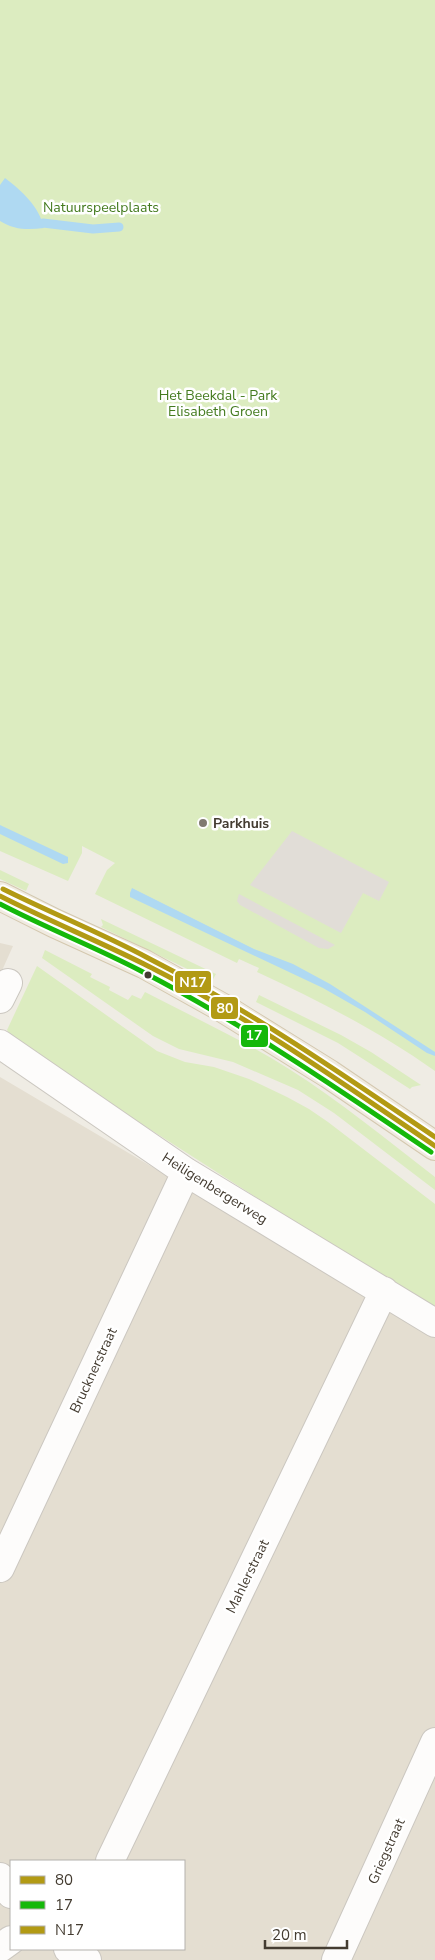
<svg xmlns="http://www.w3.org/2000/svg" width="435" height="1960" viewBox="0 0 435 1960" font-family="'Nunito Sans',sans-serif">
	<rect width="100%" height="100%" fill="#efece4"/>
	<!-- residential -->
	<path fill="#e4ded1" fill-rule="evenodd" d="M0,943l13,3 -13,29z
		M0,1077l435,257v626h-435zM11,1861h173v88h-173z"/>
	<!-- green -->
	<path fill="#dcecc0" d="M0,0h435v1071c-56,-40 -116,-70 -178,-99l2,-4 -20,-9 -2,4 -142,-69 12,-24 8,-7 -33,-17v7l-14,28 -68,-30z
		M0,870l29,14 -3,7 -26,-12z
		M101,919l115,55 -4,7 -111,-54 2,-2z
		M45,950l47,24 -2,3 20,10 -1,3 19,10 4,-5 9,4 4,-7c48,25 98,48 144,77 51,32 98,71 146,108v13l-101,-77 -36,-23 -65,-28 -54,-13 -26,-13 -111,-78z
		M37,966l120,85 28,11 29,5 35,12 38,18 22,12 19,13 107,82v108l-418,-268 -10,-14z
		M259,995l82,40 30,17 50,33 -9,2 -2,2 -72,-46 -82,-41z"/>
	<!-- parking -->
	<path fill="#e1ddd7" d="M292,831l97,51 -10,19 -16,-8 -22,40 -91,-48z
		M239,894l96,51 -7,4 -9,-1 -79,-43 -3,-4z"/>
	<!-- water -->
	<path fill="#afd9f2" d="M5,178c17,13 34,28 39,50 -16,2 -30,2 -44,-7v-36z
		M0,825l68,32v6l-5,1 -63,-30z
		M132,888l122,61 39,15 37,20 105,68v4l-8,-3 -62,-41 -42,-24 -193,-91v-4z"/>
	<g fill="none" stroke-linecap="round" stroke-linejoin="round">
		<!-- stream -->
		<path stroke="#afd9f2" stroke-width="9" d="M43,223l50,6 26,-2"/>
		<!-- minor casing -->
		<g stroke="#cbc7c0" stroke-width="30">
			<path id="minor" d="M0,999l8,-16
				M0,1044l186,128 249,151
				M0,1568l186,-396
				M110,1861l274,-570
				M0,1877l11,17
				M0,1948l11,-8
				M68,1949l19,11
				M336,1960l99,-218"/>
		</g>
		<!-- major casing -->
		<g stroke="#d4c8af" stroke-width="30">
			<path id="major" d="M0,896l54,27 90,41 79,44 106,66 106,72"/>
		</g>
		<!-- minor -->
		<use href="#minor" stroke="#fdfcfb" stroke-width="28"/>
		<!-- major -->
		<use href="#major" stroke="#f0ebe1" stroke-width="28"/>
		<!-- bus-1 casing -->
		<g stroke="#fff" stroke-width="9">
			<path id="bus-1" d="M0,896c47,24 96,44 144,68 102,51 197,118 291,182"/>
		</g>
		<!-- bus-2 casing -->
		<g stroke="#fff" stroke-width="9">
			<path id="bus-2" d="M0,904c46,24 95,43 141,67 101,52 196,117 290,181"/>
		</g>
		<!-- bus-3 casing -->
		<g stroke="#fff" stroke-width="9">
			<path id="bus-3" d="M3,889c48,24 98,44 145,69 100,51 194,116 287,179"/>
		</g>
		<!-- bus-1 -->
		<use href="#bus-1" stroke="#b29a14" stroke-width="5"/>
		<!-- bus-2 -->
		<use href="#bus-2" stroke="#15b80a" stroke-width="5"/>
		<!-- bus-3 -->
		<use href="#bus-3" stroke="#b29a14" stroke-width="5"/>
	</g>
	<!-- markers -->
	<circle fill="#807a70" stroke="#fff" stroke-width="2" cx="203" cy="823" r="5"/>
	<circle fill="#443c31" stroke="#fff" stroke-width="2" cx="148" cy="975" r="4.5"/>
	<g text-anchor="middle" stroke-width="5" stroke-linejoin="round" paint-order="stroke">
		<!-- park labels -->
		<g font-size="14" fill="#447b1f" stroke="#fff">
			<text x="101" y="212">Natuurspeelplaats</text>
			<text x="218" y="400">Het Beekdal - Park<tspan x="218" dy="16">Elisabeth Groen</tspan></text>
		</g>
		<!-- poi labels -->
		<g font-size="14" font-weight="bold" fill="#443c31" stroke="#fff" text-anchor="start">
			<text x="213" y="828">Parkhuis</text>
		</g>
		<!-- street labels -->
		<g font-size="14" fill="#443c31" stroke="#fff">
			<text transform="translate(215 1188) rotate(32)" y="5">Heiligenbergerweg</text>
			<text transform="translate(93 1370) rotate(-65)" y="5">Brucknerstraat</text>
			<text transform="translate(247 1576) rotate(-64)" y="5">Mahlerstraat</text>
			<text transform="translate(386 1851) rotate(-66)" y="5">Griegstraat</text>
		</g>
	</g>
	<g stroke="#fff" stroke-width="2">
		<rect x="174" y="970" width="38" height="24" rx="5" fill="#b29a14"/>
		<rect x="210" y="996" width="29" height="24" rx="5" fill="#b29a14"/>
		<rect x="240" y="1024" width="29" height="24" rx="5" fill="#15b80a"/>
	</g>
	<g font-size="14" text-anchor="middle" font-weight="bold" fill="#fff">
		<text x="193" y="987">N17</text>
		<text x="225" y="1013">80</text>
		<text x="254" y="1040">17</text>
	</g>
	<!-- legend -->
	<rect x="10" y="1860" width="175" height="90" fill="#ffffff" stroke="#b4b1ad"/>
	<rect x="20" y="1876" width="25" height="8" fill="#b29a14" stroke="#b4b1ad"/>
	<text x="55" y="1885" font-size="15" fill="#443c31">80</text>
	<rect x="20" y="1901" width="25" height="8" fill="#15b80a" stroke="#b4b1ad"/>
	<text x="55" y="1910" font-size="15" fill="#443c31">17</text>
	<rect x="20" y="1926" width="25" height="8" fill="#b29a14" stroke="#b4b1ad"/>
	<text x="55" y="1935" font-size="15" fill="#443c31">N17</text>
	<!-- scale -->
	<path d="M265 1940v8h82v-8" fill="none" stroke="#443c31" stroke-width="2.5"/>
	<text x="272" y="1940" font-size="15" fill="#443c31" stroke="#ffffff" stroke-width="4" paint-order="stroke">20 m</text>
</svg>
